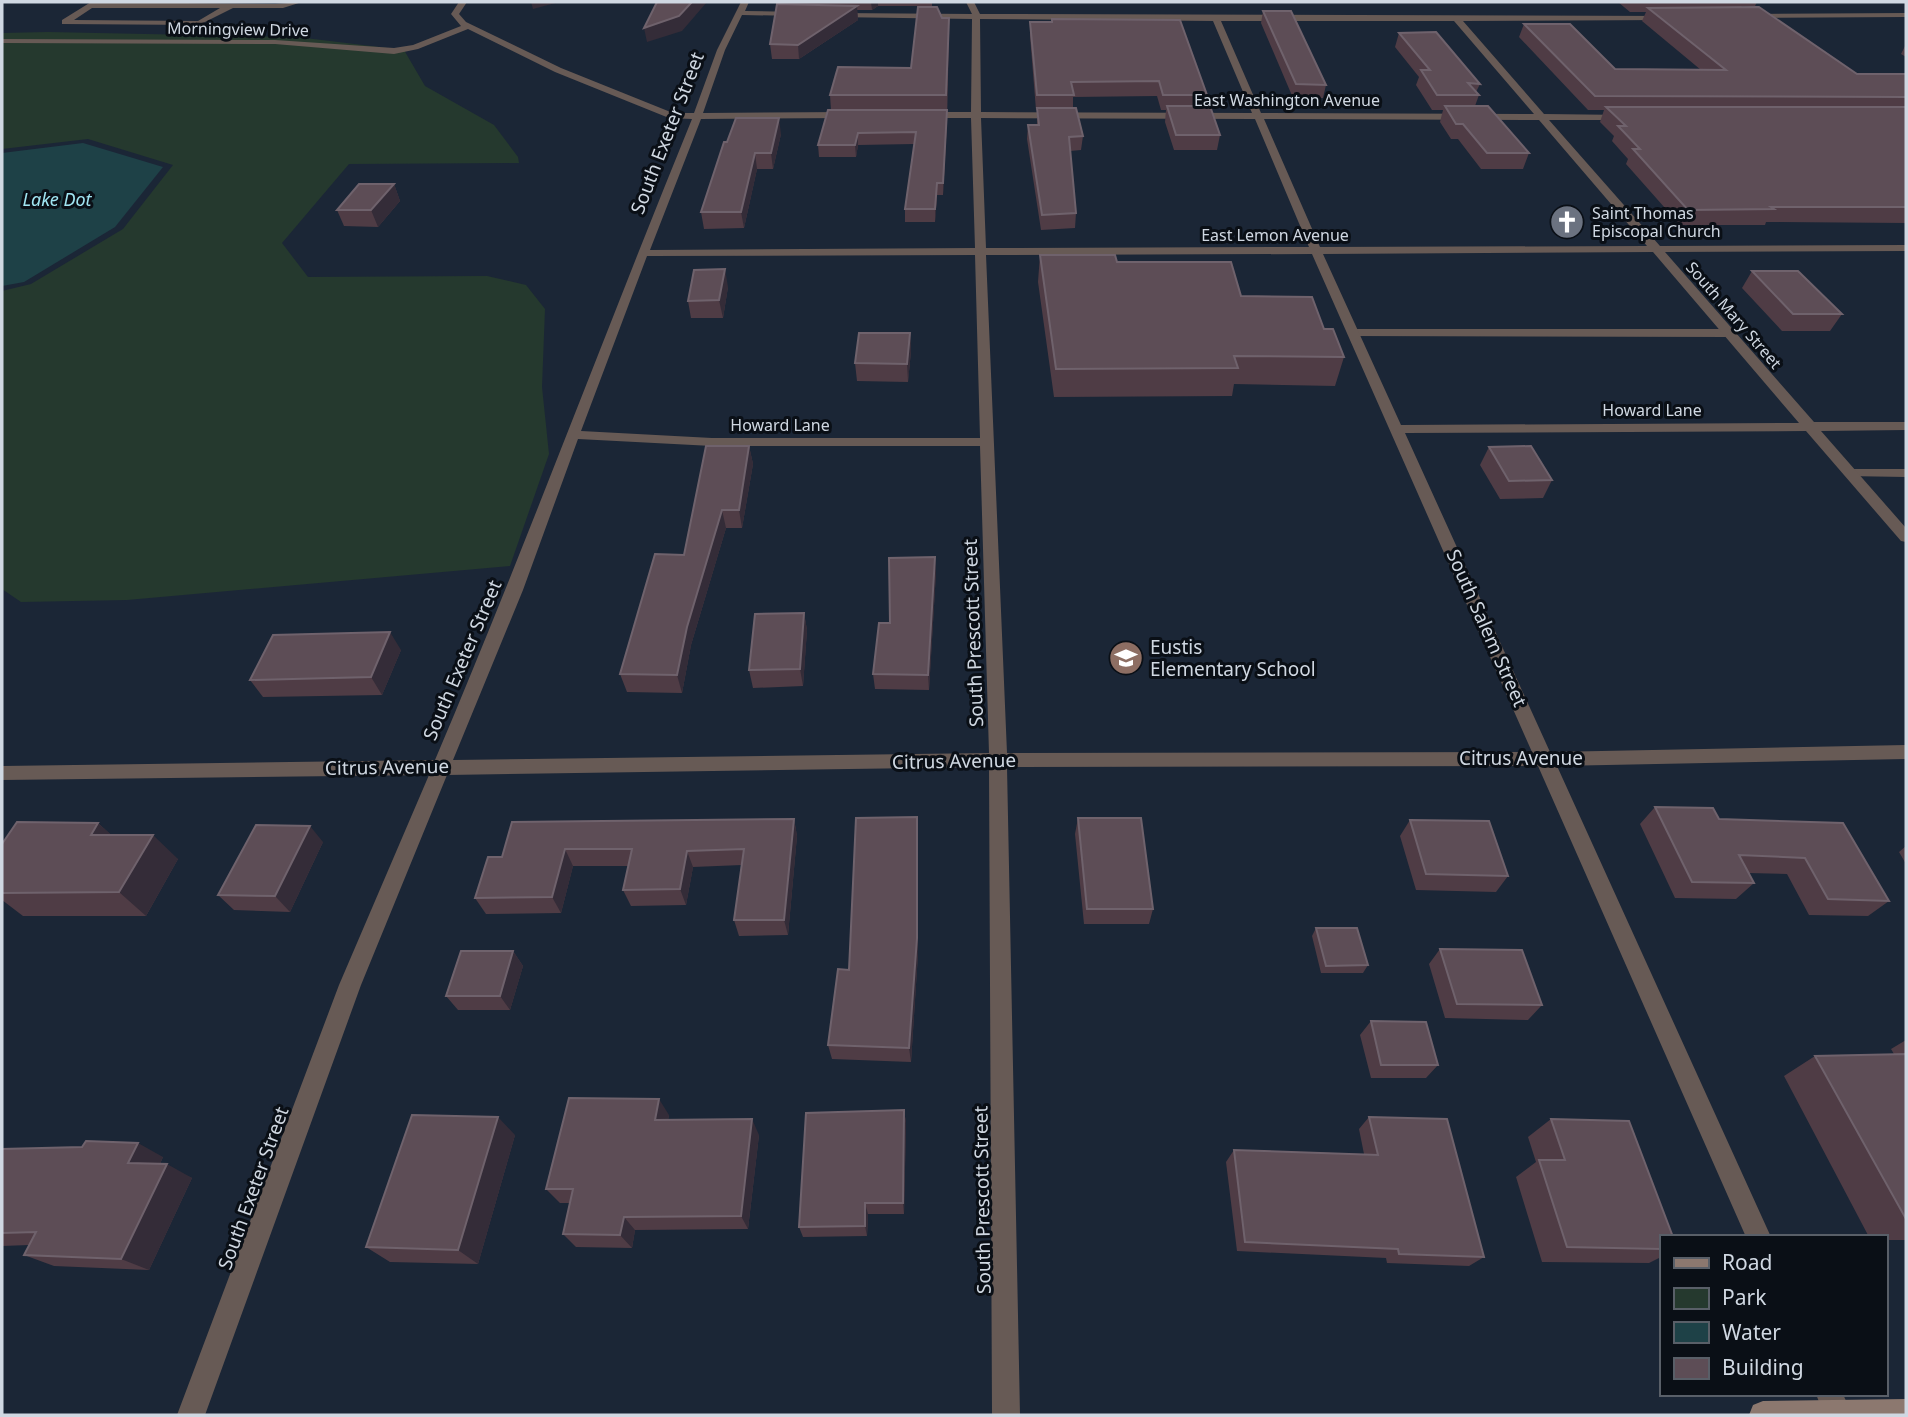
<svg xmlns="http://www.w3.org/2000/svg" width="1908" height="1417" viewBox="0 0 1908 1417" font-family="'Noto Sans',sans-serif">
	<rect width="100%" height="100%" fill="#1b2636"/>
	<!-- green -->
	<path fill="#25392e" d="M48,32l249,5 107,13 21,36 69,39 24,32 1,6 -170,1 -67,79 26,34 179,-1 39,9 19,24 -3,78 7,67 -39,112 -383,34 -106,2 -19,-13v-298l29,-7 92,-55 50,-64 -85,-26 -86,10v-116z"/>
	<!-- water -->
	<path fill="#1e4147" d="M83,143l80,24 -48,60 -91,55 -22,4v-133z"/>
	<g fill="none" stroke-linecap="round" stroke-linejoin="round">
		<!-- lane -->
		<path fill="#675a55" fill-rule="evenodd" d="M91,2l184,2 27,-2 -19,6h-50l-34,17 -137,-1v-4zM92,8h128l-22,13 -124,-1z
			M1354,329h375l6,4 -6,4 -379,-1 -2,-3z
			M1851,469h55v8l-60,-1 -2,-3z"/>
		<!-- street -->
		<path fill="#675a55" fill-rule="evenodd" d="M459,2h8l-8,12 7,8 95,46 112,45h21l23,-63 24,-48h8l-4,9 55,1 -3,4 -55,-1 -17,35 -22,63 147,-1 5,3 -5,3 -149,1 -51,131 325,-2 -4,-130h-47l-5,-3 5,-3h47l1,-93 -139,-2 3,-4 136,1 -6,-12h8l6,12 688,2 -3,4 -202,1 81,93 83,1v4l-3,1h-75l111,126 246,-1v6l-241,1 149,170h92v8l-85,1 85,97v14l-5,-1 -95,-110 -401,2 145,319 356,-7v14l-349,7 214,471h-25l-208,-471 -531,1 13,648h-28l-3,-648 -542,8 -86,210 -156,430h-28l162,-430 90,-210 -427,5v-14l433,-6c90,-212 170,-428 257,-641l-23,-1 -114,-46 -87,-43 -50,20 -24,5 -119,-10 -273,-1v-4l273,1 119,8 19,-3 48,-19 -10,-12zM980,19l233,2 39,92 -271,-1zM1221,21h233l80,93 -273,-1zM981,118l274,1 54,128 -323,1zM1264,119l275,1 108,126 -327,1zM1653,252l146,171 -398,2 -78,-171zM1312,254l220,498 -525,1 -21,-498zM975,255l5,183h-268l-131,-7 66,-175zM578,439l134,7h268l9,307 -536,7 70,-170z
			M1906,13v4l-157,1 -4,-2 4,-2z
			M1816,1394h27l9,21h-28z"/>
		<!-- secondary -->
		<path fill="#8c786f" fill-rule="evenodd" d="M1906,1399v16h-157l4,-10 10,-4z"/>
	</g>
	<!-- wall -->
	<path fill="#4f3c45" d="M779,2h153v5l17,25 -2,90 -4,73h-6l-2,27h-30v-13l9,-65 -56,1 -2,12h-37l-1,-12 13,-35 -1,-15 81,-27 8,-62h-41l-6,4h-15l1,10 -59,39h-27l-2,-15z
		M1618,2h139l-2,4h-13l-1,1 116,67h49v149l-140,-1 -1,3h-85l-54,-61 2,-5 -16,-18 2,-5 -14,-14 4,-12h-16l-69,-73 5,-13 91,45 86,1 -59,-49 4,-9h-16z
		M1263,11l63,74 -3,13h-30l-32,-75z
		M1030,22l177,73 -2,11 15,29 -3,15h-43l-9,-28 1,-12h-5l-4,-14 -84,1v11l10,28 -2,14 -11,1 6,62 -1,15 -34,2 -14,-91 1,-14h9v-15h-1l-6,-74z
		M1399,33l81,51 -4,8 3,3 -4,11 54,47 -6,16h-42l-23,-30h-7l-11,-17 3,-12h-11l-16,-25 3,-8 -24,-30z
		M1906,44v13l-5,-3z
		M781,134l-8,35h-16l-13,59 -40,1 -3,-17 23,-70z
		M394,184l6,17 -22,26 -34,-1 -7,-16z
		M1040,255l77,7 124,34 83,33 20,28 -9,29 -101,-2 -2,12 -178,1 -16,-115z
		M1752,271l90,43 -12,17h-48l-40,-43z
		M728,287l-5,31h-32l-3,-17z
		M910,333l1,18 -3,31 -51,-1 -2,-18z
		M749,446l4,18 -11,64h-16l-35,117 -9,48 -55,-1 -7,-18 64,-119z
		M1489,447l63,33 -9,18 -43,1 -20,-34z
		M936,572l-7,118 -54,-1 -2,-15 17,-51z
		M804,613l3,17 -4,56 -50,2 -4,-18z
		M401,650l-19,45 -119,2 -13,-17z
		M1655,807l64,12 124,4 46,78 -21,15 -59,-1 -22,-41 -39,-1 6,10 -18,16 -61,-1 -35,-74z
		M1078,818l75,91 -4,15h-65l-9,-90z
		M794,819l3,17 -9,99 -49,1 -5,-16 8,-55 -49,2 -7,38 -55,1 -8,-16 5,-24h-55l-12,47 -75,1 -11,-16 27,-41z
		M1410,820l98,56 -12,16 -80,-2 -16,-54z
		M98,823l13,12 67,24 -32,57h-123l-21,-16v-56z
		M918,834v120l-7,108 -79,-3 -4,-14 21,-75z
		M323,842l-33,70 -56,-2 -16,-15z
		M1906,846v18l-7,-12z
		M1316,928l52,37 -5,8h-42l-9,-37z
		M1440,949l102,56 -14,15 -83,-2 -16,-54z
		M513,951l10,15 -13,44h-52l-12,-14z
		M1371,1021l67,44 -12,13h-55l-11,-43z
		M1906,1040v200h-21v-3h-16l-85,-161 31,-20 79,-2 -3,-5z
		M904,1110l2,13 -2,91h-36l-1,22 -64,1 -4,-10z
		M669,1115l-1,5 91,15 -11,94 -113,1 -3,18 -56,-1 -13,-13 7,-31h-10l-14,-14z
		M1369,1117l115,140 -15,9 -82,-3 -1,-5 -149,-7 -11,-89 8,-12 130,4 -5,-25z
		M1551,1119l110,118v20l-12,6 -107,-1 -26,-85 20,-15 -8,-25z
		M515,1135l-37,129 -88,-2 -24,-15z
		M2,1149l161,8 -3,7 32,14 -43,92 -95,-4 -30,-11 5,-10 -27,1z"/>
	<!-- shaded-wall -->
	<path fill="#342c38" d="M531,2h28l-26,7z
		M692,2h15l-25,29 -35,11 -3,-14z
		M871,2h7v4l-6,4z
		M857,6l1,14 -59,39 -1,-14z
		M947,110v12l-4,73v-12z
		M779,118l2,16 -8,35 -2,-16z
		M858,133v12l-2,12 -1,-12z
		M755,153l2,16 -13,59 -3,-16z
		M937,183v12l-2,27v-13z
		M394,184l6,17 -22,26 -7,-17z
		M725,269l3,18 -5,31 -4,-18z
		M910,333l1,18 -3,31 -1,-18z
		M749,446l4,18 -11,64 -3,-18z
		M722,510l4,18 -35,117 -9,48 -5,-18 10,-48z
		M935,557l1,15 -7,118 -1,-15z
		M804,613l3,17 -4,56 -3,-17z
		M390,632l11,18 -19,45 -11,-18z
		M917,817l1,137 -7,108 -2,-14z
		M794,819l3,17 -9,99 -4,-15z
		M98,823l27,24 -34,-12z
		M310,826l13,16 -33,70 -15,-16z
		M153,835l25,24 -32,57 -27,-24z
		M565,849l8,17 -12,47 -9,-16z
		M687,851l6,16 -7,38 -6,-16z
		M513,951l10,15 -13,44 -10,-14z
		M659,1099l10,16 -4,21 -10,-16z
		M904,1110l2,13 -2,91 -1,-11z
		M498,1117l17,18 -37,129 -20,-14z
		M752,1119l7,16 -11,94 -7,-13z
		M138,1143l25,14 -9,19 -26,-13z
		M167,1164l25,14 -43,92 -28,-11z
		M865,1203l3,11 -1,22 -2,-10z
		M624,1217l11,13 -3,18 -12,-13z"/>
	<!-- building -->
	<path fill="#5d4d56" stroke="#6f626c" stroke-width="2" d="M657,2h35l-13,14 -35,12z
		M777,4l80,2 -59,39 -28,-1z
		M918,7h19l5,11h7l-3,77h-116l8,-28 73,1z
		M1759,7l98,67h49v23l-311,-1 -71,-72h46l45,45 111,1 -78,-62z
		M1263,11h28l35,74 -30,-1z
		M1052,19l128,1 27,75h-44l-4,-14 -88,1 3,13h-37l-7,-73h22z
		M1436,32l44,52 -12,-1 11,12h-42l-16,-25h9l-31,-37z
		M1167,106h43l10,29h-44z
		M1445,106h43l41,47h-42l-24,-29h-7z
		M1606,107h300v100h-135l3,2 -86,1 -55,-61h7l-22,-23h8z
		M1037,108h39l7,28 -14,1 7,76 -34,2 -14,-90h11z
		M828,110h119l-4,73h-6l-2,26h-30l11,-77 -58,1 -3,12h-37z
		M736,118h43l-8,35h-16l-14,59h-40l23,-70h3z
		M359,184h35l-23,26h-34z
		M1040,255h75l2,7h114l10,34 71,1 12,32h9l11,28 -110,-1 4,12 -182,1z
		M725,269l-6,31 -31,1 6,-31z
		M1752,271h46l44,43h-49z
		M859,333h51l-3,31 -52,-1z
		M706,446h43l-10,64h-17l-35,117 -10,48 -57,-1 35,-120 29,1z
		M1531,446l21,34 -43,1 -20,-34z
		M935,557l-7,118 -55,-1 6,-51h11l-1,-65z
		M804,613l-4,56 -51,1 6,-56z
		M390,632l-19,45 -121,3 23,-45z
		M1655,807l58,1 6,11 124,4 46,78 -61,-2 -23,-41 -66,-3 15,28 -62,-1z
		M917,817v121l-8,110 -81,-3 10,-76 11,1 7,-152z
		M1078,818h63l12,91h-66z
		M794,819l-10,101h-50l10,-71 -57,2 -7,38 -57,1 9,-41h-67l-13,48 -77,1 13,-41h14l10,-35z
		M1410,820l79,1 19,55 -82,-2z
		M17,822l81,1 -7,12h62l-34,57 -117,1v-49z
		M256,825l54,1 -35,70 -57,-1z
		M1316,928h41l11,37 -42,1z
		M1440,949l82,1 20,55 -85,-1z
		M461,951h52l-13,45h-54z
		M1371,1021l55,1 12,43h-57z
		M1906,1054v165l-91,-163z
		M569,1098l90,1 -4,21 97,-1 -11,97 -117,1 -4,18 -57,-1 10,-45h-27z
		M904,1110l-1,93h-38v23l-66,1 7,-114z
		M412,1115l86,2 -40,133 -92,-3z
		M1369,1117l78,2 37,138 -85,-3 -1,-5 -153,-7 -11,-92 144,5z
		M1551,1119l78,2 44,116h-12v12l-94,-2 -28,-87h26z
		M86,1141l52,2 -10,20 39,1 -46,95 -97,-4 12,-23 -34,1v-84l80,-2z"/>
	<!-- icons -->
	<defs>
		<g id="church-disc" transform="scale(1.75)"><circle r="9.5" fill="#6b7280" stroke="#0a0f16"/><path d="M-1.2-6h2.4v3.5h3.3v2.4h-3.3V6h-2.4V-.1h-3.3v-2.4h3.3Z" fill="#fff"/></g>
		<g id="school-disc" transform="scale(1.75)"><circle r="9.5" fill="#8d6e63" stroke="#0a0f16"/><path d="M0-5L7-2L0 1L-7-2ZM-4 1L0 2.5L4 1V4Q0 6-4 4Z" fill="#fff"/></g>
	</defs>
	<g fill-rule="evenodd">
		<use href="#church-disc" x="1567" y="222"/>
		<use href="#school-disc" x="1126" y="658"/>
	</g>
	<g text-anchor="middle" stroke-width="6" stroke-linejoin="round" paint-order="stroke">
		<!-- far-street labels -->
		<g font-size="16" fill="#d0d8e2" stroke="#0a0f16">
			<text transform="translate(238 29) rotate(1)" y="6">Morningview Drive</text>
			<text x="1287" y="106">East Washington Avenue</text>
			<text x="1275" y="241">East Lemon Avenue</text>
			<text transform="translate(1734 315) rotate(49)" y="6">South Mary Street</text>
			<text x="1652" y="416">Howard Lane</text>
			<text x="780" y="431">Howard Lane</text>
		</g>
		<!-- far-poi labels -->
		<g font-size="16" fill="#d0d8e2" stroke="#0a0f16" text-anchor="start">
			<text x="1592" y="219">Saint Thomas<tspan x="1592" dy="18">Episcopal Church</tspan></text>
		</g>
		<!-- far-water labels -->
		<g font-size="18" font-style="italic" fill="#a0e5f2" stroke="#0a0f16">
			<text x="57" y="206">Lake Dot</text>
		</g>
		<!-- street labels -->
		<g font-size="19" fill="#d0d8e2" stroke="#0a0f16">
			<text transform="translate(667 133) rotate(-69)" y="7">South Exeter Street</text>
			<text transform="translate(1487 628) rotate(66)" y="7">South Salem Street</text>
			<text transform="translate(973 633) rotate(-92)" y="7">South Prescott Street</text>
			<text transform="translate(462 660) rotate(-67)" y="7">South Exeter Street</text>
			<text x="1521" y="765">Citrus Avenue</text>
			<text transform="translate(954 761) rotate(-1)" y="7">Citrus Avenue</text>
			<text transform="translate(387 767) rotate(-1)" y="7">Citrus Avenue</text>
			<text transform="translate(253 1188) rotate(-70)" y="7">South Exeter Street</text>
			<text transform="translate(982 1200) rotate(-91)" y="7">South Prescott Street</text>
		</g>
		<!-- poi labels -->
		<g font-size="19" fill="#d0d8e2" stroke="#0a0f16" text-anchor="start">
			<text x="1150" y="654">Eustis<tspan x="1150" dy="22">Elementary School</tspan></text>
		</g>
	</g>
	<!-- border -->
	<rect width="1908" height="1417" fill="none" stroke="#d0d8e2" stroke-width="7"/>
	<!-- legend -->
	<rect x="1660" y="1235" width="228" height="161" fill="#0a0f16" stroke="#595f68" stroke-width="2"/>
	<rect x="1674" y="1258" width="35" height="10" fill="#8c786f" stroke="#595f68" stroke-width="2"/>
	<text x="1722" y="1270" font-size="21" fill="#d0d8e2">Road</text>
	<rect x="1674" y="1288" width="35" height="21" fill="#25392e" stroke="#595f68" stroke-width="2"/>
	<text x="1722" y="1305" font-size="21" fill="#d0d8e2">Park</text>
	<rect x="1674" y="1322" width="35" height="21" fill="#1e4147" stroke="#595f68" stroke-width="2"/>
	<text x="1722" y="1340" font-size="21" fill="#d0d8e2">Water</text>
	<rect x="1674" y="1358" width="35" height="21" fill="#5d4d56" stroke="#595f68" stroke-width="2"/>
	<text x="1722" y="1375" font-size="21" fill="#d0d8e2">Building</text>
</svg>
